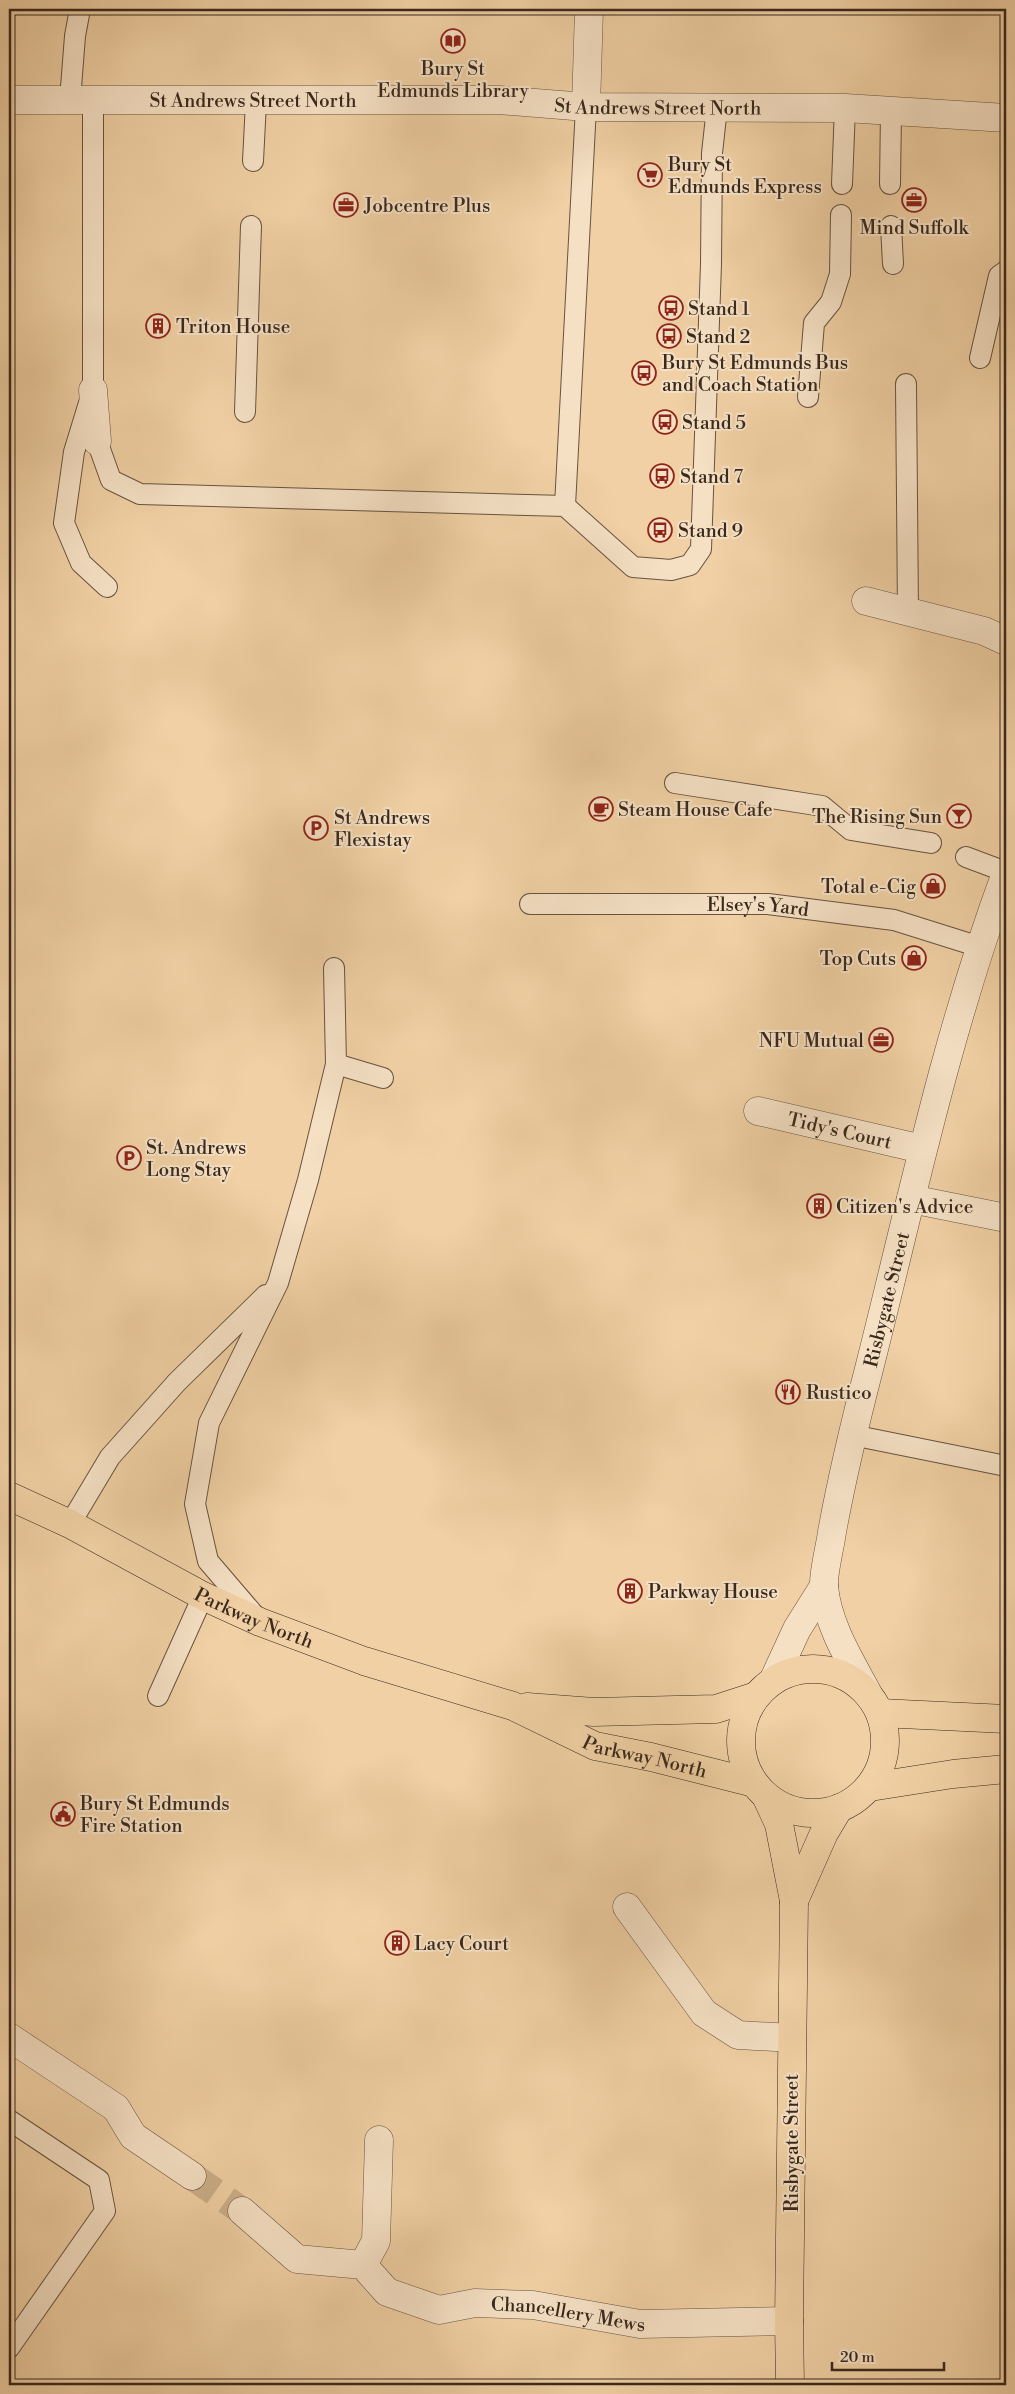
<svg xmlns="http://www.w3.org/2000/svg" width="1015" height="2394" viewBox="0 0 1015 2394" font-family="'Libre Bodoni',serif">
	<rect width="100%" height="100%" fill="#f0d0a4"/>
	<filter id="stains"><feTurbulence type="fractalNoise" baseFrequency=".004" numOctaves="4"/><feColorMatrix values="0 0 0 0 .2 0 0 0 0 .09 0 0 0 0 .02 0 0 0 .5 -.17"/></filter>
	<radialGradient id="worn" r=".72"><stop offset=".6" stop-color="#630" stop-opacity="0"/><stop offset="1" stop-color="#630" stop-opacity=".3"/></radialGradient>
	<g fill="none" stroke-linecap="round" stroke-linejoin="round">
		<!-- minor-tunnel -->
		<path stroke="#cbaf89" stroke-width="28" stroke-dasharray="28 14" stroke-linecap="butt" d="M192,2176l50,35"/>
		<!-- service casing -->
		<g stroke="#675340" stroke-width="22">
			<g id="service">
				<path d="M70,100l5,-64 5,-27"/>
				<path d="M93,102v288l-19,62 -10,71 17,40 26,24"/>
				<path d="M253,161l3,-59"/>
				<path d="M842,184l3,-76"/>
				<path d="M890,184l1,-73"/>
				<path d="M891,226l2,38"/>
				<path d="M980,358l19,-82 7,-5"/>
				<path d="M906,384l2,229"/>
				<path d="M808,397l6,-74 17,-21 9,-28 1,-59"/>
				<path d="M245,412l6,-186"/>
				<path d="M97,441l14,39 29,14 425,12 68,61 38,3 19,-5 11,-16 10,-285 1,-111 5,-45"/>
				<path d="M565,506l21,-399"/>
				<path d="M675,783l147,23 29,24 80,13"/>
				<path d="M966,857l40,15"/>
				<path id="s1" d="M530,904h238l126,16 86,27"/>
				<path d="M336,1064l47,14"/>
				<path d="M852,1435l154,31"/>
				<path d="M70,1524l40,-67 67,-75 89,-87"/>
				<path d="M256,1617l-48,-56 -13,-57 14,-81 69,-140 30,-103 28,-116 -2,-96"/>
				<path d="M158,1696l45,-100"/>
				<path d="M9,2120l90,60 6,31 -96,137"/>
			</g>
		</g>
		<!-- pedestrian casing -->
		<g stroke="#675340" stroke-width="29">
			<g id="pedestrian">
				<path d="M586,107l3,-98"/>
				<path id="s2" d="M758,1111l164,38"/>
			</g>
		</g>
		<!-- minor casing -->
		<g stroke="#675340" stroke-width="29">
			<g id="minor">
				<path d="M93,390l4,51"/>
				<path d="M866,601l118,30 22,10"/>
				<path d="M911,1199l95,19"/>
				<path d="M627,1907l77,106 34,22 54,3"/>
				<path d="M9,2037l107,71 17,28 59,40"/>
				<path id="s3" d="M242,2211l55,48 66,6 24,27 52,18 36,-7 58,2 107,19 149,-3"/>
				<path d="M363,2265l13,-24 3,-101"/>
			</g>
		</g>
		<!-- tertiary casing -->
		<g stroke="#675340" stroke-width="29">
			<g id="tertiary">
				<path id="s4" d="M9,100h490l87,7 259,1 161,10"/>
				<path d="M773,1681l24,-52 27,-43"/>
				<path id="s5" d="M868,1694c-18,-34 -40,-68 -44,-107 -1,-15 6,-39 8,-55 10,-55 23,-109 37,-163 42,-166 77,-334 137,-496"/>
			</g>
		</g>
		<!-- primary casing -->
		<g stroke="#39291e" stroke-width="29">
			<g id="primary">
				<path id="s6" d="M9,1496l61,28 133,72 57,26 104,39 149,45 82,40 56,11 103,26"/>
				<circle cx="813" cy="1741" r="72"/>
				<path d="M527,1707l67,5 122,-3 40,-13"/>
				<path d="M880,1713l126,6"/>
				<path d="M870,1787l83,-13 53,-5"/>
				<path d="M766,1796l13,28 15,77 -5,420 1,64"/>
				<path d="M794,1901l30,-68 15,-25"/>
			</g>
		</g>
		<!-- service -->
		<use href="#service" stroke="#f5e0c4" stroke-width="20"/>
		<!-- pedestrian -->
		<use href="#pedestrian" stroke="#f5e0c4" stroke-width="28"/>
		<!-- minor -->
		<use href="#minor" stroke="#f5e0c4" stroke-width="28"/>
		<!-- tertiary -->
		<use href="#tertiary" stroke="#f5e0c4" stroke-width="28"/>
		<!-- primary -->
		<use href="#primary" stroke="#f0d0a4" stroke-width="28"/>
	</g>
	<!-- icons -->
	<defs>
		<g id="library-ring" transform="scale(1.25)"><circle r="9.5" fill="#f5e0c4" stroke="#8f2418" stroke-width="1.5"/><path d="M-6-4Q-3-5.5-.7-3.5V5Q-3 3-6 4ZM6-4Q3-5.5 .7-3.5V5Q3 3 6 4Z" fill="#8f2418"/></g>
		<g id="supermarket-ring" transform="scale(1.25)"><circle r="9.5" fill="#f5e0c4" stroke="#8f2418" stroke-width="1.5"/><path d="M-6-5.5h2.5l.6 2H6L4.5 2H-2.5L-4.4-4H-6ZM-1.5 3.2a1.3 1.3 0 1 0 .1 0ZM3 3.2a1.3 1.3 0 1 0 .1 0Z" fill="#8f2418"/></g>
		<g id="office-ring" transform="scale(1.25)"><circle r="9.5" fill="#f5e0c4" stroke="#8f2418" stroke-width="1.5"/><path d="M-6-3h4V-5.5h4V-3h4V5H-6ZM-1-4.5V-3h2v-1.5ZM-6 0V1H6V0Z" fill="#8f2418"/></g>
		<g id="bus-ring" transform="scale(1.25)"><circle r="9.5" fill="#f5e0c4" stroke="#8f2418" stroke-width="1.5"/><path d="M-5-6H5V4H4V6H2V4H-2V6H-4V4H-5ZM-3.5-4V0h7V-4ZM-3.5 1.2v1.5H-2V1.2ZM2 1.2v1.5H3.5V1.2Z" fill="#8f2418"/></g>
		<g id="building-ring" transform="scale(1.25)"><circle r="9.5" fill="#f5e0c4" stroke="#8f2418" stroke-width="1.5"/><path d="M-4-6H4V6H1V3H-1V6H-4ZM-2.5-4.3h1.7v1.8h-1.7ZM.8-4.3h1.7v1.8H.8ZM-2.5-1h1.7V.8h-1.7ZM.8-1h1.7V.8H.8Z" fill="#8f2418"/></g>
		<g id="cafe-ring" transform="scale(1.25)"><circle r="9.5" fill="#f5e0c4" stroke="#8f2418" stroke-width="1.5"/><path d="M-5.5-4.5H6V0H3Q3 3.5 0 3.5H-2.5Q-5.5 3.5-5.5 0ZM3-3.2v2h1.7v-2ZM-6 4.5H4V6H-6Z" fill="#8f2418"/></g>
		<g id="bar-ring" transform="scale(1.25)"><circle r="9.5" fill="#f5e0c4" stroke="#8f2418" stroke-width="1.5"/><path d="M-6-5H6L.8 .8V4.5H3.5V6h-7V4.5H-.8V.8Z" fill="#8f2418"/></g>
		<g id="parking-ring" transform="scale(1.25)"><circle r="9.5" fill="#f5e0c4" stroke="#8f2418" stroke-width="1.5"/><path d="M-3.5-5.5H1a3.5 3.5 0 0 1 0 7H-1V5.5H-3.5ZM-1-3.4V-.6H.8a1.4 1.4 0 0 0 0-2.8Z" fill="#8f2418"/></g>
		<g id="shop-ring" transform="scale(1.25)"><circle r="9.5" fill="#f5e0c4" stroke="#8f2418" stroke-width="1.5"/><path d="M-5-2.5h2.3a2.7 3.5 0 0 1 5.4 0H5L5.5 6h-11ZM-1.5-2.5h3a1.5 2.3 0 0 0-3 0Z" fill="#8f2418"/></g>
		<g id="restaurant-ring" transform="scale(1.25)"><circle r="9.5" fill="#f5e0c4" stroke="#8f2418" stroke-width="1.5"/><path d="M-5-6h1v4h1v-4h1v4h1v-4h1v5L-1.5 .5V6h-2V.5L-5-1ZM5-6V6H3V1.5H1.5Q1.5-4 5-6Z" fill="#8f2418"/></g>
		<g id="civic-ring" transform="scale(1.25)"><circle r="9.5" fill="#f5e0c4" stroke="#8f2418" stroke-width="1.5"/><path d="M-.6-6.5H3V-4.5H.6V-3L4-1V1h2V6H-6V1h2V-1L-.6-3ZM-1.2 2.5V6h2.4V2.5Z" fill="#8f2418"/></g>
	</defs>
	<g fill-rule="evenodd">
		<use href="#library-ring" x="453" y="41"/>
		<use href="#supermarket-ring" x="650" y="175"/>
		<use href="#office-ring" x="914" y="200"/>
		<use href="#office-ring" x="346" y="205"/>
		<use href="#bus-ring" x="671" y="308"/>
		<use href="#building-ring" x="158" y="326"/>
		<use href="#bus-ring" x="669" y="336"/>
		<use href="#bus-ring" x="644" y="373"/>
		<use href="#bus-ring" x="665" y="422"/>
		<use href="#bus-ring" x="662" y="476"/>
		<use href="#bus-ring" x="660" y="530"/>
		<use href="#cafe-ring" x="601" y="809"/>
		<use href="#bar-ring" x="959" y="816"/>
		<use href="#parking-ring" x="316" y="828"/>
		<use href="#shop-ring" x="933" y="886"/>
		<use href="#shop-ring" x="914" y="958"/>
		<use href="#office-ring" x="881" y="1040"/>
		<use href="#parking-ring" x="129" y="1158"/>
		<use href="#building-ring" x="819" y="1206"/>
		<use href="#restaurant-ring" x="788" y="1392"/>
		<use href="#building-ring" x="630" y="1591"/>
		<use href="#civic-ring" x="63" y="1814"/>
		<use href="#building-ring" x="397" y="1943"/>
	</g>
	<g text-anchor="middle" stroke-width="4" stroke-linejoin="round" paint-order="stroke">
		<!-- poi labels -->
		<g font-size="19" fill="#39291e" stroke="#f5e0c4" text-anchor="start">
			<text x="453" y="75" text-anchor="middle">Bury St<tspan x="453" dy="22">Edmunds Library</tspan></text>
			<text x="668" y="171">Bury St<tspan x="668" dy="22">Edmunds Express</tspan></text>
			<text x="364" y="212">Jobcentre Plus</text>
			<text x="914" y="234" text-anchor="middle">Mind Suffolk</text>
			<text x="688" y="315">Stand 1</text>
			<text x="176" y="333">Triton House</text>
			<text x="686" y="343">Stand 2</text>
			<text x="662" y="369">Bury St Edmunds Bus<tspan x="662" dy="22">and Coach Station</tspan></text>
			<text x="682" y="429">Stand 5</text>
			<text x="680" y="483">Stand 7</text>
			<text x="678" y="537">Stand 9</text>
			<text x="618" y="816">Steam House Cafe</text>
			<text x="942" y="823" text-anchor="end">The Rising Sun</text>
			<text x="334" y="824">St Andrews<tspan x="334" dy="22">Flexistay</tspan></text>
			<text x="916" y="893" text-anchor="end">Total e-Cig</text>
			<text x="896" y="965" text-anchor="end">Top Cuts</text>
			<text x="864" y="1047" text-anchor="end">NFU Mutual</text>
			<text x="146" y="1154">St. Andrews<tspan x="146" dy="22">Long Stay</tspan></text>
			<text x="836" y="1213">Citizen's Advice</text>
			<text x="806" y="1399">Rustico</text>
			<text x="648" y="1598">Parkway House</text>
			<text x="80" y="1810">Bury St Edmunds<tspan x="80" dy="22">Fire Station</tspan></text>
			<text x="414" y="1950">Lacy Court</text>
		</g>
		<!-- street labels -->
		<g font-size="19" fill="#39291e" stroke="#f5e0c4">
			<text dy="7" stroke="none"><textPath href="#s4" startOffset="244">St Andrews Street North</textPath></text>
			<text dy="7" stroke="none"><textPath href="#s4" startOffset="649">St Andrews Street North</textPath></text>
			<text dy="7" stroke="none"><textPath href="#s1" startOffset="228">Elsey's Yard</textPath></text>
			<text dy="7" stroke="none"><textPath href="#s2" startOffset="84">Tidy's Court</textPath></text>
			<text dy="7" stroke="none"><textPath href="#s5" startOffset="411">Risbygate Street</textPath></text>
			<text dy="7" stroke="none"><textPath href="#s6" startOffset="274">Parkway North</textPath></text>
			<text dy="7" stroke="none"><textPath href="#s6" startOffset="690">Parkway North</textPath></text>
			<text transform="translate(791 2143) rotate(-90)" y="7">Risbygate Street</text>
			<text dy="7" stroke="none"><textPath href="#s3" startOffset="361">Chancellery Mews</textPath></text>
		</g>
	</g>
	<!-- margin -->
	<rect width="1015" height="2394" fill="none" stroke="#f0d0a4" stroke-width="30"/>
	<rect x="10" y="10" width="995" height="2374" fill="none" stroke="#39291e" stroke-width="2.5"/>
	<rect x="15" y="15" width="985" height="2364" fill="none" stroke="#39291e"/>
	<!-- scale -->
	<path d="M832 2362v8h112v-8" fill="none" stroke="#39291e" stroke-width="2.5"/>
	<text x="840" y="2362" font-size="15" fill="#39291e" stroke="#f5e0c4" stroke-width="4" paint-order="stroke">20 m</text>
	<rect width="100%" height="100%" filter="url(#stains)"/>
	<rect width="100%" height="100%" fill="url(#worn)"/>
</svg>
